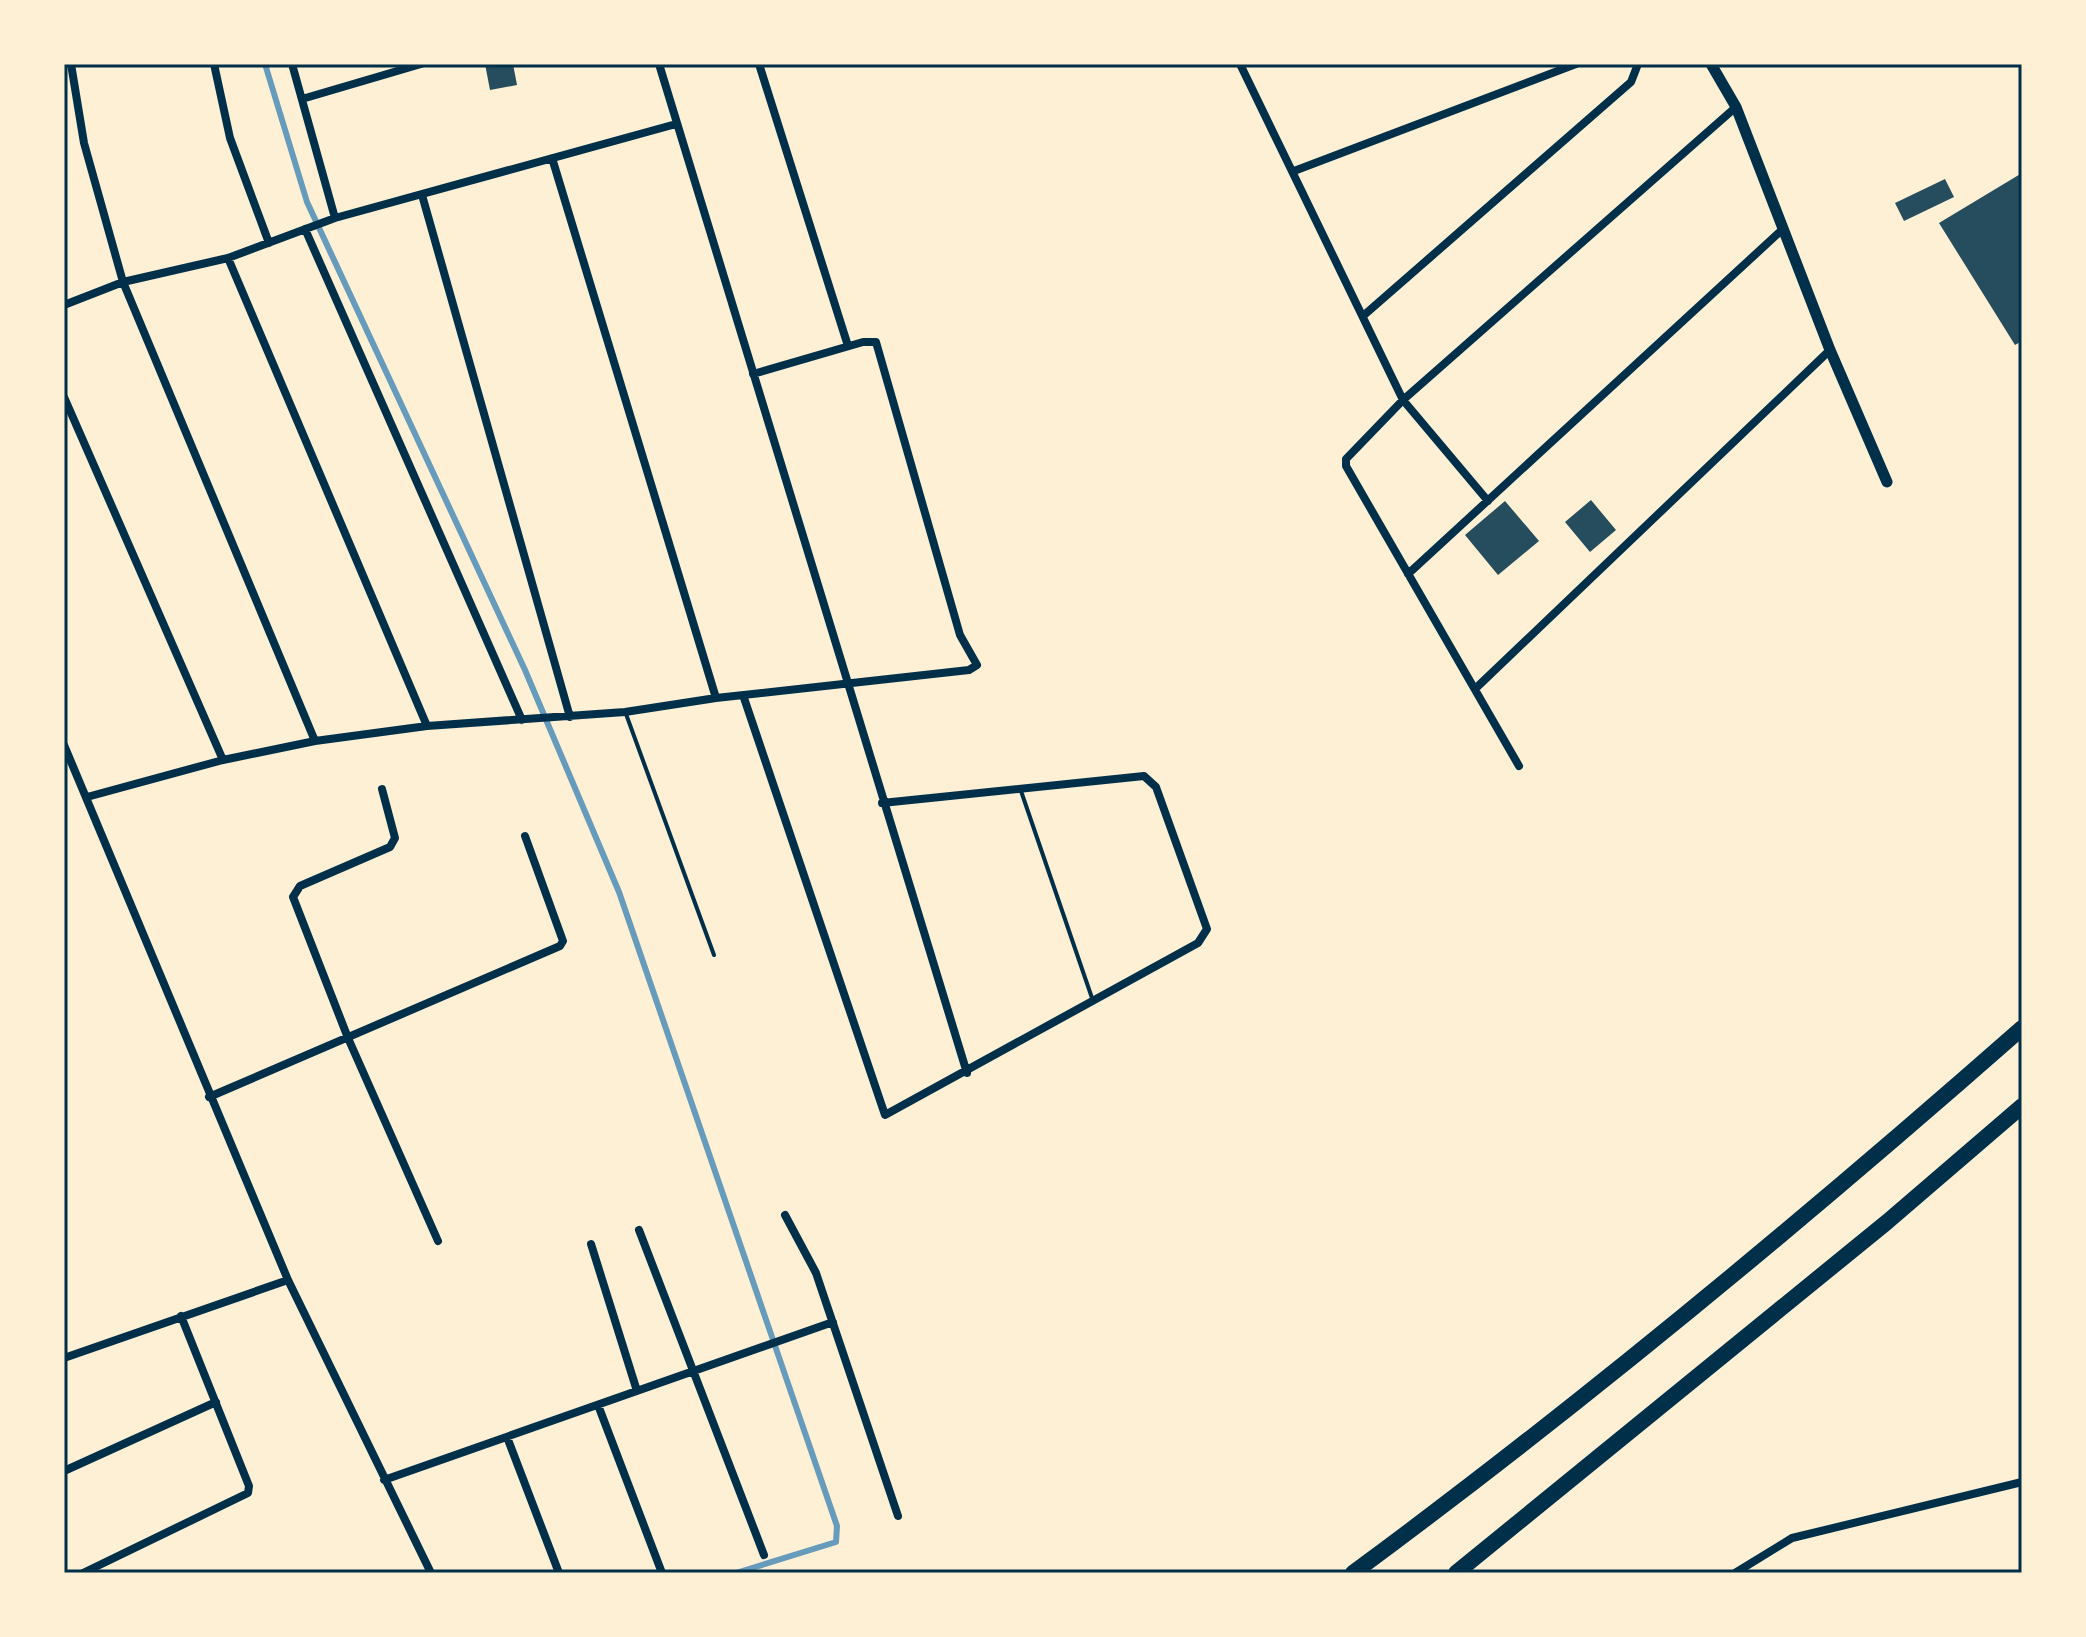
<svg xmlns="http://www.w3.org/2000/svg" width="2086" height="1637" viewBox="0 0 2086 1637" font-family="'Sofia Sans Condensed',sans-serif">
	<rect width="100%" height="100%" fill="#fdf0d5"/>
	<g fill="none" stroke-linecap="round" stroke-linejoin="round">
		<!-- stream -->
		<path stroke="#669bbc" stroke-width="6" d="M265,64l42,138 218,468 94,222 218,634 -1,16 -100,31"/>
	</g>
	<!-- building -->
	<path fill="#264d5e" d="M485,64h28l4,21 -27,5z
		M2022,173v168l-7,4 -76,-122z
		M1945,179l9,18 -50,24 -9,-18z
		M1591,500l25,30 -26,22 -25,-30z
		M1505,501l34,40 -41,34 -33,-40z"/>
	<g fill="none" stroke-linecap="round" stroke-linejoin="round">
		<!-- service -->
		<path stroke="#003049" stroke-width="4" d="M626,714l88,241
			M1021,791l71,207"/>
		<!-- minor -->
		<path stroke="#003049" stroke-width="8" d="M71,64l13,79 39,139 192,459
			M214,64l16,74 39,105
			M292,64l43,154
			M659,64l308,1009
			M759,64l89,282
			M1240,64l163,336 333,-293
			M302,99l119,-35
			M552,158l164,540
			M1294,171l282,-107
			M422,195l148,522
			M305,229l217,491
			M228,258l199,468
			M64,305l59,-23 105,-24 107,-40 341,-94
			M1363,316l268,-234 7,-18
			M64,397l159,363
			M1488,501l-85,-101 -57,59v7l173,300
			M1408,574l376,-346
			M1475,689l355,-339
			M743,695l142,420 313,-172 9,-14 -51,-142 -12,-11 -262,27
			M64,745l224,535 143,293
			M382,789l13,49 -5,9 -90,39 -7,11 55,141 90,203
			M87,797l136,-37 92,-19 112,-15 198,-14 91,-14 253,-28 8,-5 -17,-30 -84,-293h-13l-110,32
			M209,1097l351,-151 3,-5 -38,-105
			M785,1215l31,58 82,243
			M639,1230l125,325
			M591,1244l46,147
			M64,1358l224,-78
			M598,1405l64,168
			M507,1437l52,136
			M64,1471l152,-69
			M384,1480l449,-158
			M83,1573l165,-80 1,-7 -68,-170
			M1735,1573l57,-35 230,-56"/>
		<!-- tertiary -->
		<path stroke="#003049" stroke-width="11" d="M1711,64l25,43 94,243 57,132"/>
		<!-- motorway -->
		<path stroke="#003049" stroke-width="16" d="M1353,1573c232,-171 453,-355 669,-545
			M1456,1573l431,-351 135,-116"/>
	</g>
	<!-- border -->
	<rect width="2086" height="1637" fill="none" stroke="#fdf0d5" stroke-width="132"/>
	<rect x="66" y="66" width="1954" height="1505" fill="none" stroke="#003049" stroke-width="3"/>
</svg>
